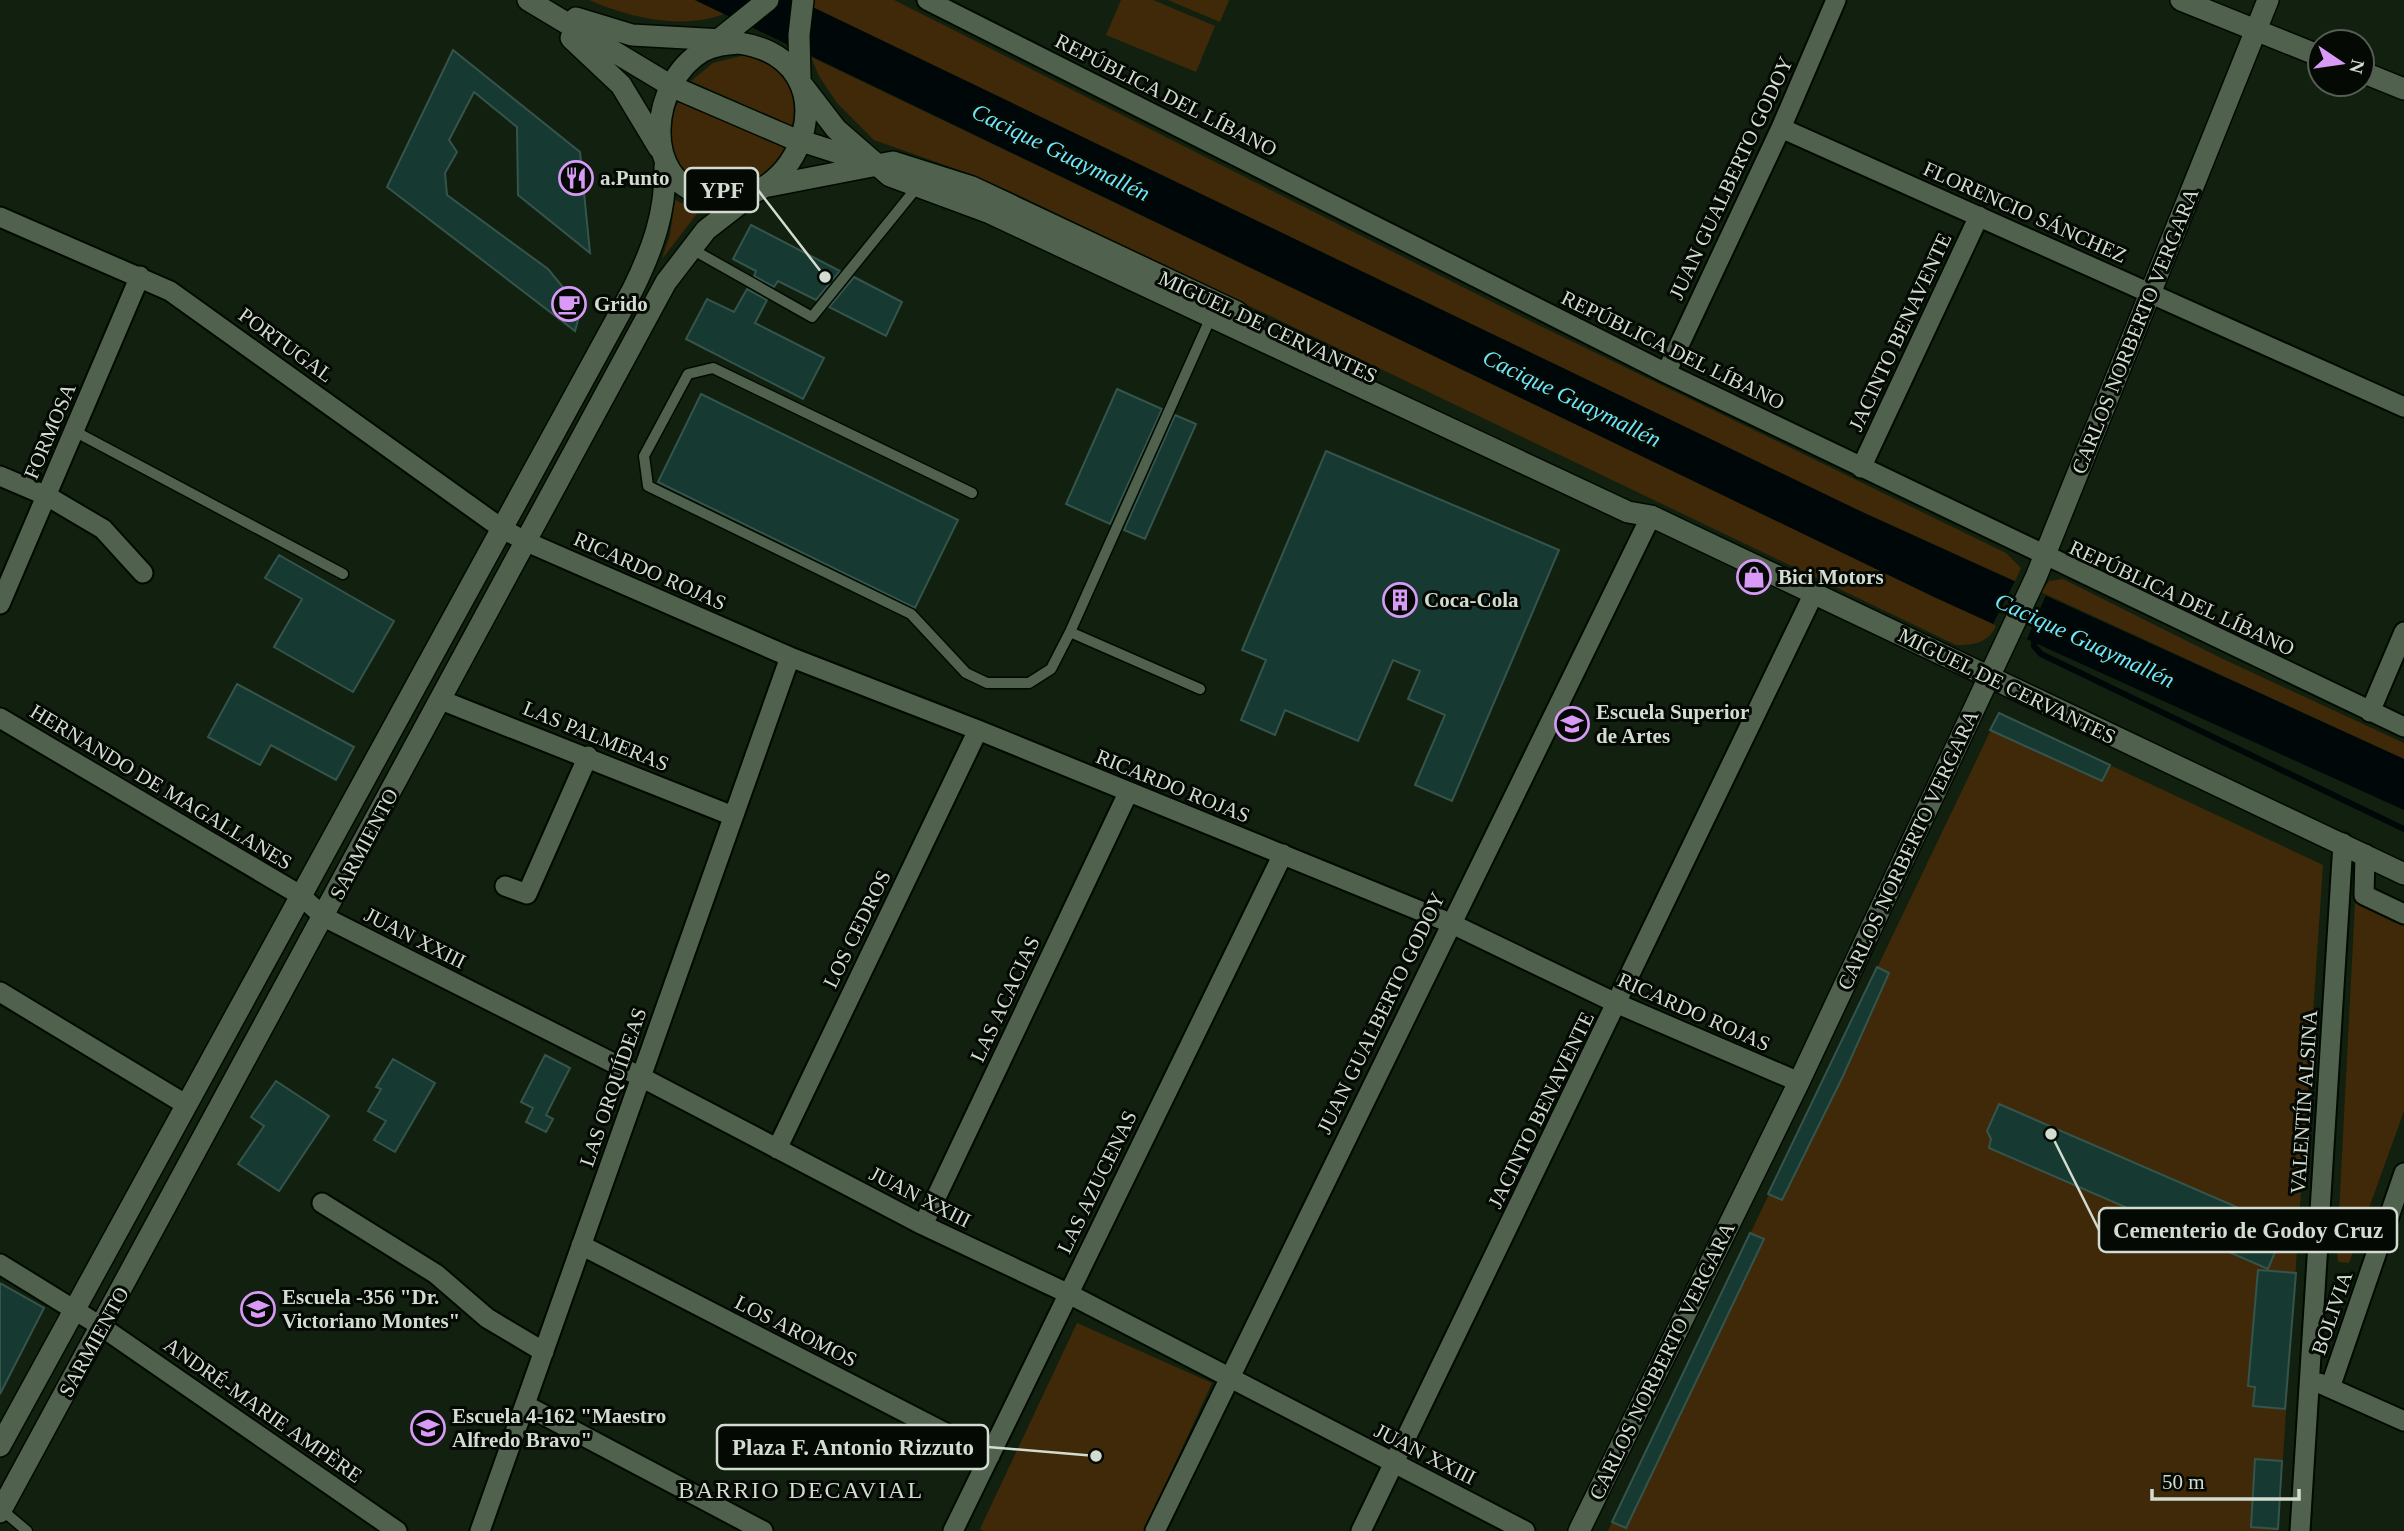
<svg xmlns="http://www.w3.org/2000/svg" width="2404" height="1531" viewBox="0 0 2404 1531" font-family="'Times New Roman',serif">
	<rect width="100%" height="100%" fill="#12210f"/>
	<!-- green -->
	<path fill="#402908" d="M589,0h106l29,14c-44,16 -93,4 -135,-14z
		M814,0h80l636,321 476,232 15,15 -6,13 -155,-70 -1048,-504z
		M1121,0h32l62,26 -19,46 -90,-37z
		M1168,0h61l-9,22z
		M745,55c37,11 55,30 47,71l-101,-45 22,-18z
		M811,57l1182,567 3,2c-8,17 -22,19 -40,19l-946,-454 -40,-17 -96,-34 -37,-37 -18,-27z
		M678,102l107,45c-42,80 -145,32 -107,-45z
		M675,200l24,11 -37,48 8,-24z
		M2063,579l160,80 181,84v16l-363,-167 8,-11z
		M1999,713l324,152 -45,666h-670z
		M2355,903l49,20v188l-52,144 -3,8 -11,-1 -1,-9z
		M1077,1323l135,60 -68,148h-161l-3,-2z"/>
	<!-- water -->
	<path fill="#000709" d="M695,0h103l1062,511 544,248v51l-468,-212z"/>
	<!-- pier -->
	<path fill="#12210f" d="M2015,581l31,14 -19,44 -34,-15z"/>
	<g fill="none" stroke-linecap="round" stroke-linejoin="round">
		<!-- stream -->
		<path stroke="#000709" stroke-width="6" d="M2034,635v11l7,8 363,175"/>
	</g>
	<!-- building -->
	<path fill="#163931" stroke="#35544c" stroke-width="2" d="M453,50l127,102 10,101 -72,-58 -1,-68 -43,-35 -25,48 8,12 -12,21 2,22 101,74 33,40 -6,22 -188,-144z
		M751,225l89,46 -24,29 -38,-19 -4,6 -20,-11 2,-5 -23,-12z
		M854,277l48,25 -16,34 -57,-29z
		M747,289l20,11 -12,23 69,35 -21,41 -117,-60 21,-40 27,13z
		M1117,389l45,20 -52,115 -44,-20z
		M701,394l257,126 -43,88 -257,-126z
		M1175,415l21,9 -51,115 -21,-9z
		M1326,451l233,99 -107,251 -37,-16 30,-70 -37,-16 12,-28 -27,-11 -35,81 -73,-31 -10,25 -34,-15 25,-60 -24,-10z
		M279,555l115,66 -41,71 -79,-45 28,-48 -37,-21z
		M237,684l117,63 -18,33 -65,-35 -11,20 -52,-28z
		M1999,713l111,52 -8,16 -112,-51z
		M1877,967l12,6 -46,103 -61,124 -14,-6z
		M545,1055l25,13 -24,47 7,4 -7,13 -20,-10 7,-14 -12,-6z
		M393,1059l42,24 -40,69 -21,-12 12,-19 -18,-10 13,-22 -5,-2z
		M276,1081l53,35 -50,75 -41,-27 26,-38 -13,-9z
		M1999,1104l286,124 -17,41 -279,-121 2,-9 -4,-8z
		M1750,1233l14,6 -138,289 -14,-6z
		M2258,1270l38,3 -11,136 -32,-3 2,-19 -7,-1z
		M0,1283l44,25 -44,86z
		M2255,1459l27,2 -4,68 -27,-2z"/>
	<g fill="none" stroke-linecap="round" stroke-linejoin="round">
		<!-- lane casing -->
		<g stroke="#010a00" stroke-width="13">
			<path id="lane" d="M690,248l122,69 106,-131
				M74,431l269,143
				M972,493l-259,-125 -25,6 -44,82 4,30 263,128 55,59 21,10h42l22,-14 19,-37 141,-315
				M1070,632l130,57
				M2,1510l25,21"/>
		</g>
		<!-- street casing -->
		<g stroke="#010a00" stroke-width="23">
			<path id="street" d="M927,0l739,373 738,354
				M1781,128l623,279
				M0,217l170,74 331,237 26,14 263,115 188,73 472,193 168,81 181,78
				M1666,373l115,-245 55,-128
				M1861,468l118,-252
				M0,476l47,20 56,33 40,44
				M0,604l140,-328
				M441,700l292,116
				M2370,712l34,-80
				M0,718l300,177 24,22 317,160 282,148 144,68 458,238
				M2365,854l-1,41 40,19
				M505,886l22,8 61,-138
				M0,992l185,112
				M777,1149l201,-419
				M322,1203l114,71 51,44 57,34
				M923,1225l205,-432
				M581,1245l409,211
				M0,1264l102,63 295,204
				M2319,1383l85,38
				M2330,1388l74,-215
				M525,1405l238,126
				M480,1531l310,-874
				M953,1531l330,-677
				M1155,1531l496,-1015
				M1361,1531l453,-938
				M2300,1531l43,-688"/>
		</g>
		<!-- secondary casing -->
		<g stroke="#010a00" stroke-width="24">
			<path id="secondary" d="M528,0l145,87 116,50 78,25
				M2181,0l139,56
				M576,18l56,17 91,5
				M571,38l50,47 38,63
				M739,43c118,17 62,176 -32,153 -68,-16 -56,-115 -4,-145 11,-6 23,-7 36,-8z
				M712,45l56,-45
				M2362,72l42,17
				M800,78l-1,-43 4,-35
				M803,86l33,43 54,47 100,37 638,299 23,4 753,358
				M769,186l124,-24 79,25 265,125
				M0,1446l633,-1157c20,-41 33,-77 32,-123
				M0,1512l666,-1230 40,-52 45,-35
				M1579,1531l220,-449 237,-505 232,-577"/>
		</g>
		<!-- lane -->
		<use href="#lane" stroke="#50624d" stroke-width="10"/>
		<!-- street -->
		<use href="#street" stroke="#50624d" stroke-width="19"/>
		<!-- secondary -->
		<use href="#secondary" stroke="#50624d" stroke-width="21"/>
	</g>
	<!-- icons -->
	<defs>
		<g id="restaurant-ring" transform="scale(1.75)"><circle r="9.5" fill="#040903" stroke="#d99af7" stroke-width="1.5"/><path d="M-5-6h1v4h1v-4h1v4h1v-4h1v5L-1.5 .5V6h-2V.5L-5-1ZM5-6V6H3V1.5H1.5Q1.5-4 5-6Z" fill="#d99af7"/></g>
		<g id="cafe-ring" transform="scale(1.75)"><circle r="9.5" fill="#040903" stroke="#d99af7" stroke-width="1.5"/><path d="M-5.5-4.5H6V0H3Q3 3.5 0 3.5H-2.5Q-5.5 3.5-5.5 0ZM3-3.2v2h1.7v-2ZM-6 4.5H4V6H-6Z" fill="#d99af7"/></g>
		<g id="shop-ring" transform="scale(1.75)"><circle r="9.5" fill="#040903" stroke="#d99af7" stroke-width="1.5"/><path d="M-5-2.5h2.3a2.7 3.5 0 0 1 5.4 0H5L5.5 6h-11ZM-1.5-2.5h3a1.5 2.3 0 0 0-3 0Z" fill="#d99af7"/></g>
		<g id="building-ring" transform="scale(1.75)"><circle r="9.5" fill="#040903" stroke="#d99af7" stroke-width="1.5"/><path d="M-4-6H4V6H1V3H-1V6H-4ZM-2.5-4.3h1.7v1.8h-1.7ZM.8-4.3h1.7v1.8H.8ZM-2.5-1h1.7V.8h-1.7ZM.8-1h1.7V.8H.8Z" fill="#d99af7"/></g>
		<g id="school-ring" transform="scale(1.75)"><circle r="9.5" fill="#040903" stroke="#d99af7" stroke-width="1.5"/><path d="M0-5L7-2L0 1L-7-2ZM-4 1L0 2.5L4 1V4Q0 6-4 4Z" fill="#d99af7"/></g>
	</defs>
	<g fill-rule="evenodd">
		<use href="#restaurant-ring" x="576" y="178"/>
		<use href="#cafe-ring" x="569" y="304"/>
		<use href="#shop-ring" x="1754" y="577"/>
		<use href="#building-ring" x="1400" y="600"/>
		<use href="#school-ring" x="1572" y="724"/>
		<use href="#school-ring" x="258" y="1309"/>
		<use href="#school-ring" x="428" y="1428"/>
	</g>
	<g text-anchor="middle" stroke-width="6" stroke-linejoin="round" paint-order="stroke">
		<!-- street labels -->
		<g font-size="21" fill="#d2dcd0" stroke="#040903">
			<text transform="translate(1166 95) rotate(27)" y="7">REPÚBLICA DEL LÍBANO</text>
			<text transform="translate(1731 178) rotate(-65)" y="7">JUAN GUALBERTO GODOY</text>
			<text transform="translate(2025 212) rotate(24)" y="7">FLORENCIO SÁNCHEZ</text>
			<text transform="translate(1268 327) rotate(25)" y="7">MIGUEL DE CERVANTES</text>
			<text transform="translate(2135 331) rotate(-68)" y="7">CARLOS NORBERTO VERGARA</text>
			<text transform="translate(1900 332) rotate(-65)" y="7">JACINTO BENAVENTE</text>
			<text transform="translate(286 345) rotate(36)" y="7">PORTUGAL</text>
			<text transform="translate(1673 350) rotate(26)" y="7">REPÚBLICA DEL LÍBANO</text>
			<text transform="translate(50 431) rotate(-67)" y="7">FORMOSA</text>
			<text transform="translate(650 571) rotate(24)" y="7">RICARDO ROJAS</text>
			<text transform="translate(2182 598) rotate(25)" y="7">REPÚBLICA DEL LÍBANO</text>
			<text transform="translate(2007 686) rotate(26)" y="7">MIGUEL DE CERVANTES</text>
			<text transform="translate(596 736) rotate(22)" y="7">LAS PALMERAS</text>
			<text transform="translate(1173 786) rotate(22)" y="7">RICARDO ROJAS</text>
			<text transform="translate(161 787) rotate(31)" y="7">HERNANDO DE MAGALLANES</text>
			<text transform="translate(364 844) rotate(-62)" y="7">SARMIENTO</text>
			<text transform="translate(1908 850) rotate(-65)" y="7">CARLOS NORBERTO VERGARA</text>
			<text transform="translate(857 929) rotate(-64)" y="7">LOS CEDROS</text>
			<text transform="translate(415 938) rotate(27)" y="7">JUAN XXIII</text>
			<text transform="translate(1005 999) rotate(-65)" y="7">LAS ACACIAS</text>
			<text transform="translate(1694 1012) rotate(24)" y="7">RICARDO ROJAS</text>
			<text transform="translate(1381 1013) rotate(-64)" y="7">JUAN GUALBERTO GODOY</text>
			<text transform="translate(613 1087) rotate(-71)" y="7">LAS ORQUÍDEAS</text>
			<text transform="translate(2304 1102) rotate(-86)" y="7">VALENTÍN ALSINA</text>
			<text transform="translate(1541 1110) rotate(-64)" y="7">JACINTO BENAVENTE</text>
			<text transform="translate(1097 1182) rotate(-64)" y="7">LAS AZUCENAS</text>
			<text transform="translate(920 1197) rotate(27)" y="7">JUAN XXIII</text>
			<text transform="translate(2332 1313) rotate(-71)" y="7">BOLIVIA</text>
			<text transform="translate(796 1331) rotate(27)" y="7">LOS AROMOS</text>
			<text transform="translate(94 1342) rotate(-61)" y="7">SARMIENTO</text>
			<text transform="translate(1662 1361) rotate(-64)" y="7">CARLOS NORBERTO VERGARA</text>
			<text transform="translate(263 1410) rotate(35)" y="7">ANDRÉ-MARIE AMPÈRE</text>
			<text transform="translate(1425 1454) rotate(27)" y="7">JUAN XXIII</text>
		</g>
		<!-- poi labels -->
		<g font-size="21" font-weight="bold" fill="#d2dcd0" stroke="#040903" text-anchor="start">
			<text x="600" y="185">a.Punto</text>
			<text x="594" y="311">Grido</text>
			<text x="1778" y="584">Bici Motors</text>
			<text x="1424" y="607">Coca-Cola</text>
			<text x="1596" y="719">Escuela Superior<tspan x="1596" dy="24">de Artes</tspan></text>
			<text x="282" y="1304">Escuela -356 "Dr.<tspan x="282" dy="24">Victoriano Montes"</tspan></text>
			<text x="452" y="1423">Escuela 4-162 "Maestro<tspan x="452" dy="24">Alfredo Bravo"</tspan></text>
		</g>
		<!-- water labels -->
		<g font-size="23" font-style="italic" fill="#6fe7fc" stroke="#040903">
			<text transform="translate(1061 152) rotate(26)" y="8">Cacique Guaymallén</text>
			<text transform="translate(1572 398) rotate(26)" y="8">Cacique Guaymallén</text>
			<text transform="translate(2085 640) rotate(25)" y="8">Cacique Guaymallén</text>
		</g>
		<!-- quarter labels -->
		<g font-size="24" letter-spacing="2" fill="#d2dcd0" stroke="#040903">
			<text x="801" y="1498">BARRIO DECAVIAL</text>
		</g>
	</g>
	<!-- callouts -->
	<path fill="none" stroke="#d2dcd0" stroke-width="2.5" d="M825 277L758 190M2051 1134L2099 1230M1096 1456L988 1447"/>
	<g fill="#d2dcd0" stroke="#040903" stroke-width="2.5">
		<circle cx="825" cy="277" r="7"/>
		<circle cx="2051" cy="1134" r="7"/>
		<circle cx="1096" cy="1456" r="7"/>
	</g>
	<g fill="#040903" stroke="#d2dcd0" stroke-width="2.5">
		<rect x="685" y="168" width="73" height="44" rx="7"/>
		<rect x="2099" y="1208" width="298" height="44" rx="7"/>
		<rect x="717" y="1425" width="271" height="44" rx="7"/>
	</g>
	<g font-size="23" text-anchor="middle" font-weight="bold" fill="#d2dcd0">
		<text x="722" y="198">YPF</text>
		<text x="2248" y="1238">Cementerio de Godoy Cruz</text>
		<text x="853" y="1455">Plaza F. Antonio Rizzuto</text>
	</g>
	<!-- north arrow -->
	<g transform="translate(2341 63) rotate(103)"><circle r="33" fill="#040903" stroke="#565d55" stroke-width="2"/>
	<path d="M0-5L12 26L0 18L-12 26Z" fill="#d99af7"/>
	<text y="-10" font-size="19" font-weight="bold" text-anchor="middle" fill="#d2dcd0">N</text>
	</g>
	<!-- scale -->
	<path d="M2152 1489v10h147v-10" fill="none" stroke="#d2dcd0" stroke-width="3.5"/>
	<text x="2162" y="1489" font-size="21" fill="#d2dcd0" stroke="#040903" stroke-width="5" paint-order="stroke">50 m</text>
</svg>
